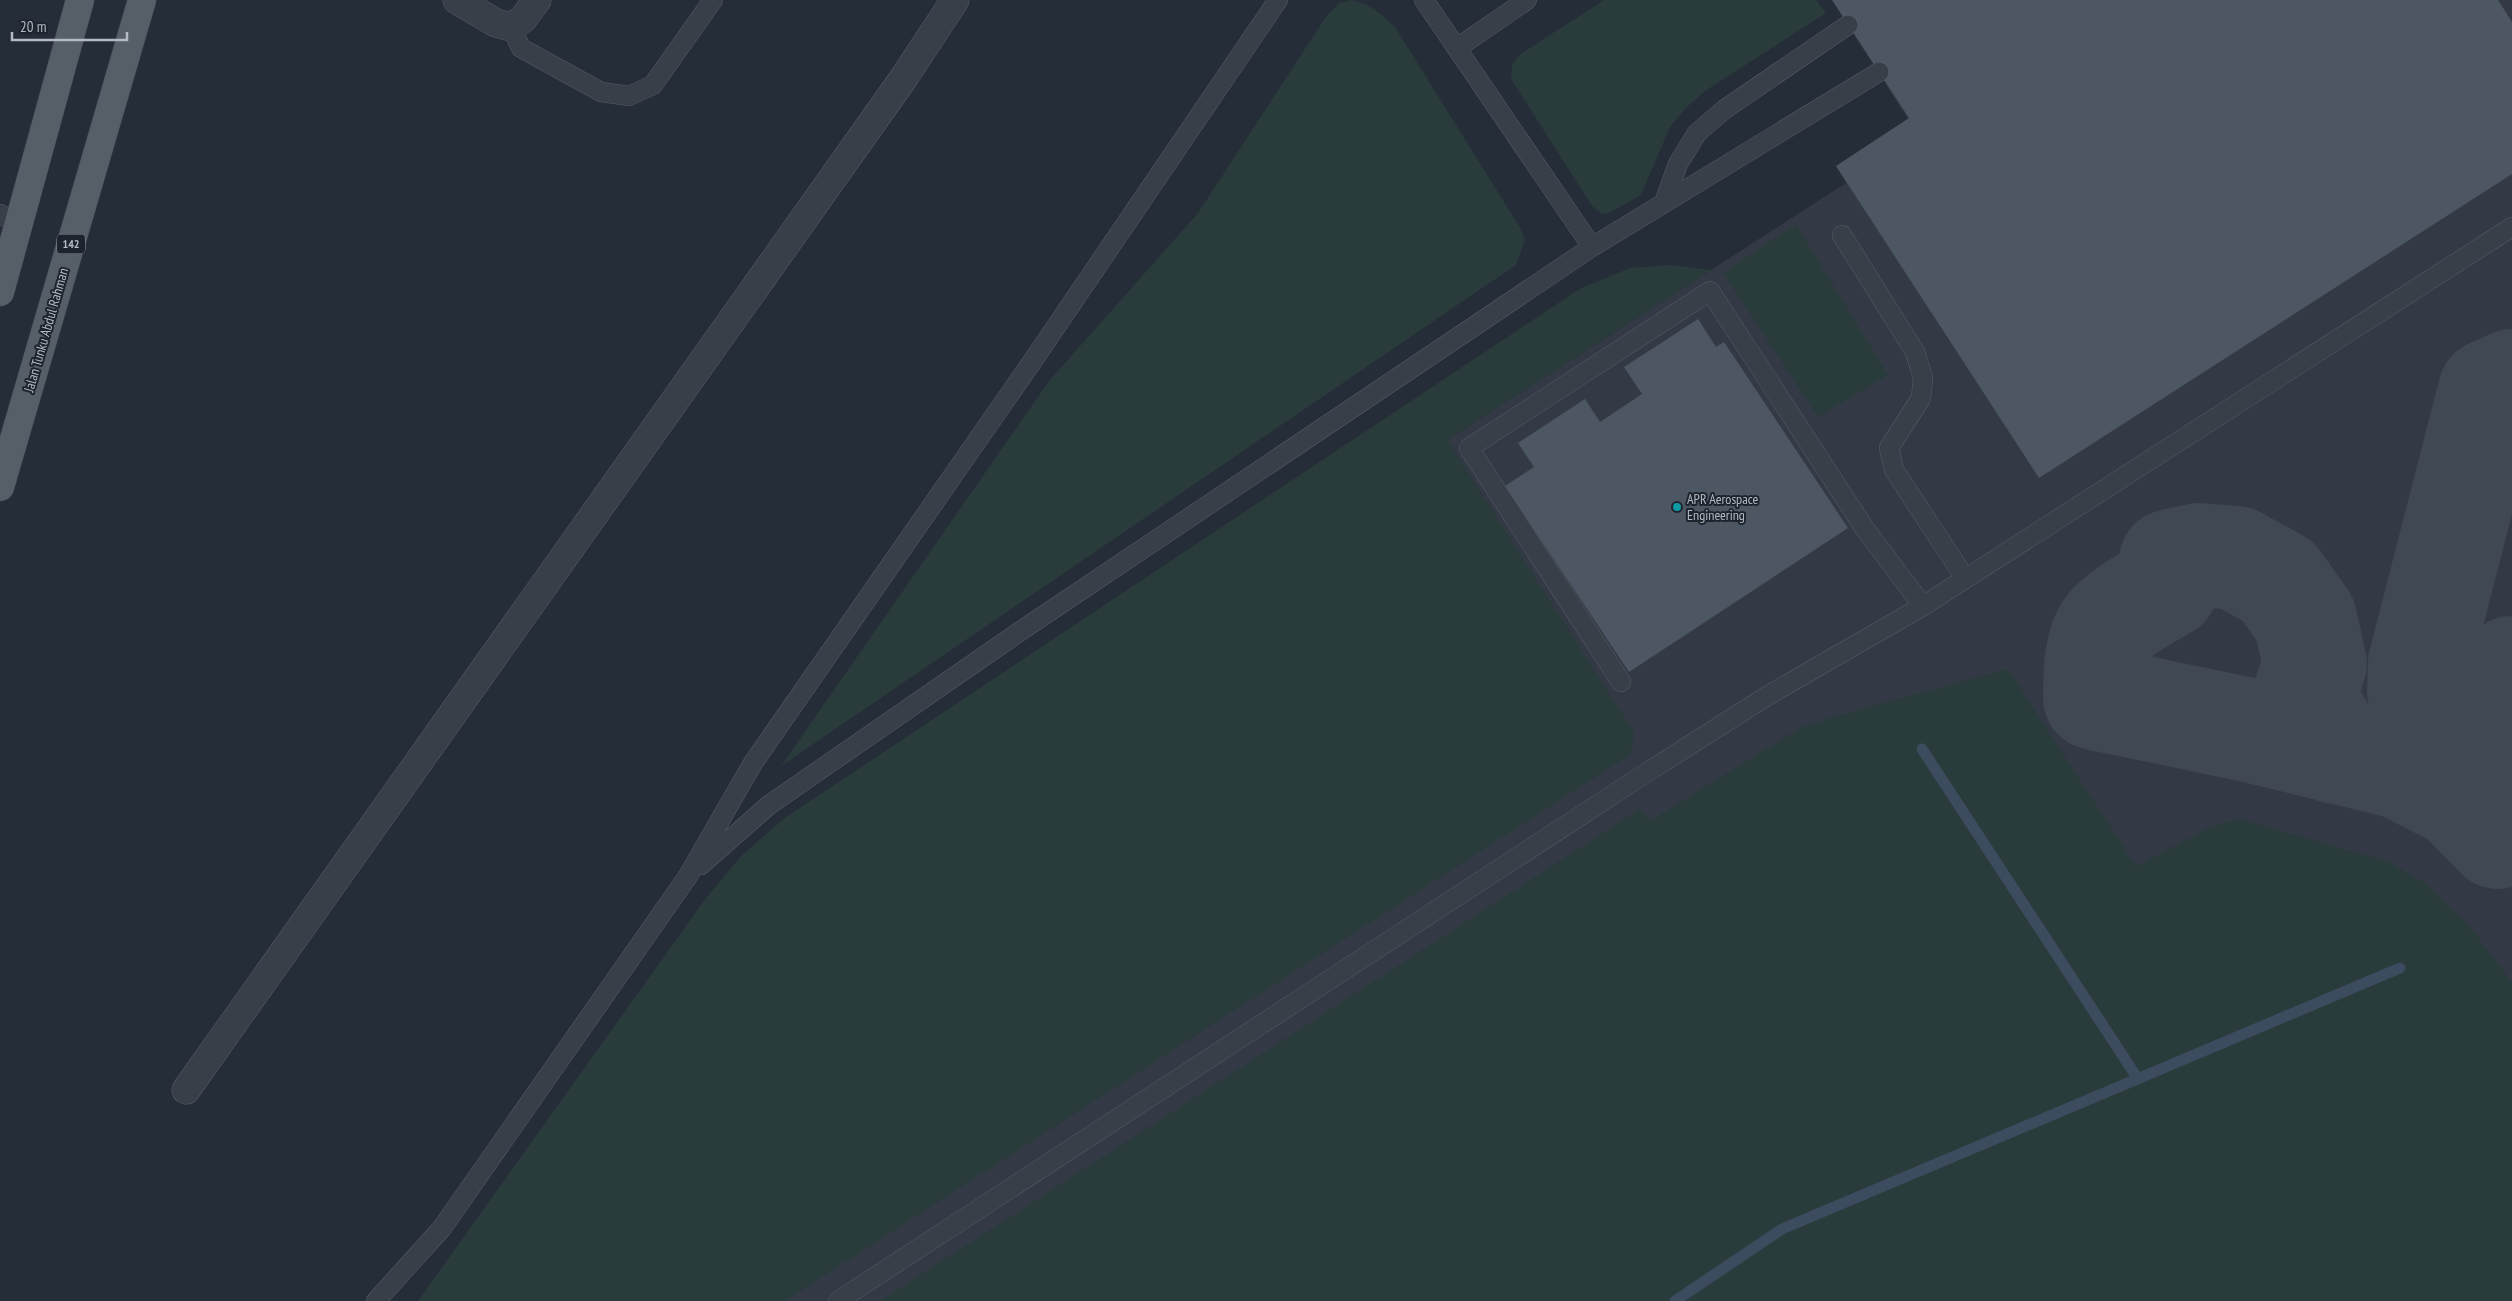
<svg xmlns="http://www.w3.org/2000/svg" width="2512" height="1301" viewBox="0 0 2512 1301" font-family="'PT Sans Narrow',sans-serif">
	<rect width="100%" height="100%" fill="#252d38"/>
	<!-- airport -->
	<path fill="#333a45" d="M1832,0h680v1301h-1752l873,-569 -186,-292 399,-257 -10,-17 72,-47z"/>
	<!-- green -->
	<path fill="#2a3b3b" d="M1351,0c19,3 30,14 44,27l126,202 4,11 -9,25 -735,501 268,-385 149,-168 129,-198 12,-12z
		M1604,0h212l10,13 -121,78 -19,17 -16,19 -29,68 -32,18 -7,1 -10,-8 -81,-127 1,-14 7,-10z
		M1796,224l92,151 -70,42 -95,-144z
		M1670,265l41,5 -264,170 187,292 -3,22 -846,547h-367l288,-403 36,-43 44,-38 795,-529 49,-20z
		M2008,669l128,197 77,-40 26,-7 150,43 37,22 44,43 42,55v319h-1632l760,-492 10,12 150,-93 36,-12z"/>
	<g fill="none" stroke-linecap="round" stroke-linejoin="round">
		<!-- stream -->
		<path stroke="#3d4b5f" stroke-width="11" d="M1922,749l216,330
			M1675,1301l107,-72 618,-261"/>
		<!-- taxiway -->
		<path stroke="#404854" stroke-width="104" d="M2336,752l-32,-55 11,-33 -10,-45 -27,-38 -42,-23 -37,-3 -28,6 -5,26c-16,9 -51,28 -60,43 -11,18 -11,48 -11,68l154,32 151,37 59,30 39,40
			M2473,794c-12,-36 -24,-74 7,-105 8,-9 22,-15 32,-21
			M2491,824l-62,-102 -10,-30 1,-29 70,-272 22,-10"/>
	</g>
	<!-- building -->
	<path fill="#4d5763" d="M1832,0h666l14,22v152l-473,304 -203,-312 73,-48z
		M1698,319l18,28 8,-5 124,186 -219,144 -124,-186 29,-19 -16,-24 67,-44 15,23 42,-28 -18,-27z"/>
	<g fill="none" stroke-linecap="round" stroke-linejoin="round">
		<!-- lane casing -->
		<g stroke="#565d66" stroke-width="20">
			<path id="lane" d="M1424,0l168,247
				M511,27l10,21 80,44 28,4 24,-11 60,-85
				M1457,48l70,-48
				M1664,203l14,-39 19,-31 28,-24 123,-84
				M0,214l19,11
				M1842,235l73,117 8,26 -2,20 -32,50 5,22 71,108
				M1621,682l-152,-234 241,-157 155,238 58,77
				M701,865l68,-60 253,-175 570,-383 287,-175
				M376,1301l66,-73 246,-352 65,-113 281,-404 244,-359
				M838,1301l808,-528 121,-77 156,-90 589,-379"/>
		</g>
		<!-- street casing -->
		<g stroke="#565d66" stroke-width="29">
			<path id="street" d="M457,0l39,23 15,4 12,-8 14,-19
				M186,1090l717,-1011 52,-79"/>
		</g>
		<!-- primary casing -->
		<g stroke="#414851" stroke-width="29">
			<path id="primary" d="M0,292l80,-292
				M0,487l142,-487"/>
		</g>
		<!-- lane -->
		<use href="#lane" stroke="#383f48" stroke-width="19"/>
		<!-- street -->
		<use href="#street" stroke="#383f48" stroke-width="28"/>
		<!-- primary -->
		<use href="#primary" stroke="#565e68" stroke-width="28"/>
	</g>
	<!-- markers -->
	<circle fill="#0f9aa8" stroke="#1d242d" stroke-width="2" cx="1677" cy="507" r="5"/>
	<g text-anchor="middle" stroke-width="4" stroke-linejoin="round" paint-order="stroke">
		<!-- shield labels -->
		<rect fill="#1d242d" stroke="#868d97" stroke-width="1" x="57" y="234.5" width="28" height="19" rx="4"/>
		<g font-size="12" font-weight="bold" fill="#b3bac4">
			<text x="71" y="248">142</text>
		</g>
		<!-- street labels -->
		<g font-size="14" fill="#b3bac4" stroke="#1d242d">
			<text transform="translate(46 330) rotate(-74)" y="5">Jalan Tunku Abdul Rahman</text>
		</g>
		<!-- poi labels -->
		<g font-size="14" fill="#b3bac4" stroke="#1d242d" text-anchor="start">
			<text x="1687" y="504">APR Aerospace<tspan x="1687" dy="16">Engineering</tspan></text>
		</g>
	</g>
	<!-- scale -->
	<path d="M12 32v8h115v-8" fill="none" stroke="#b3bac4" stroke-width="2.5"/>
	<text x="20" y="32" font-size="15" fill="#b3bac4" stroke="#1d242d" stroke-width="4" paint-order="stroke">20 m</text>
</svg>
